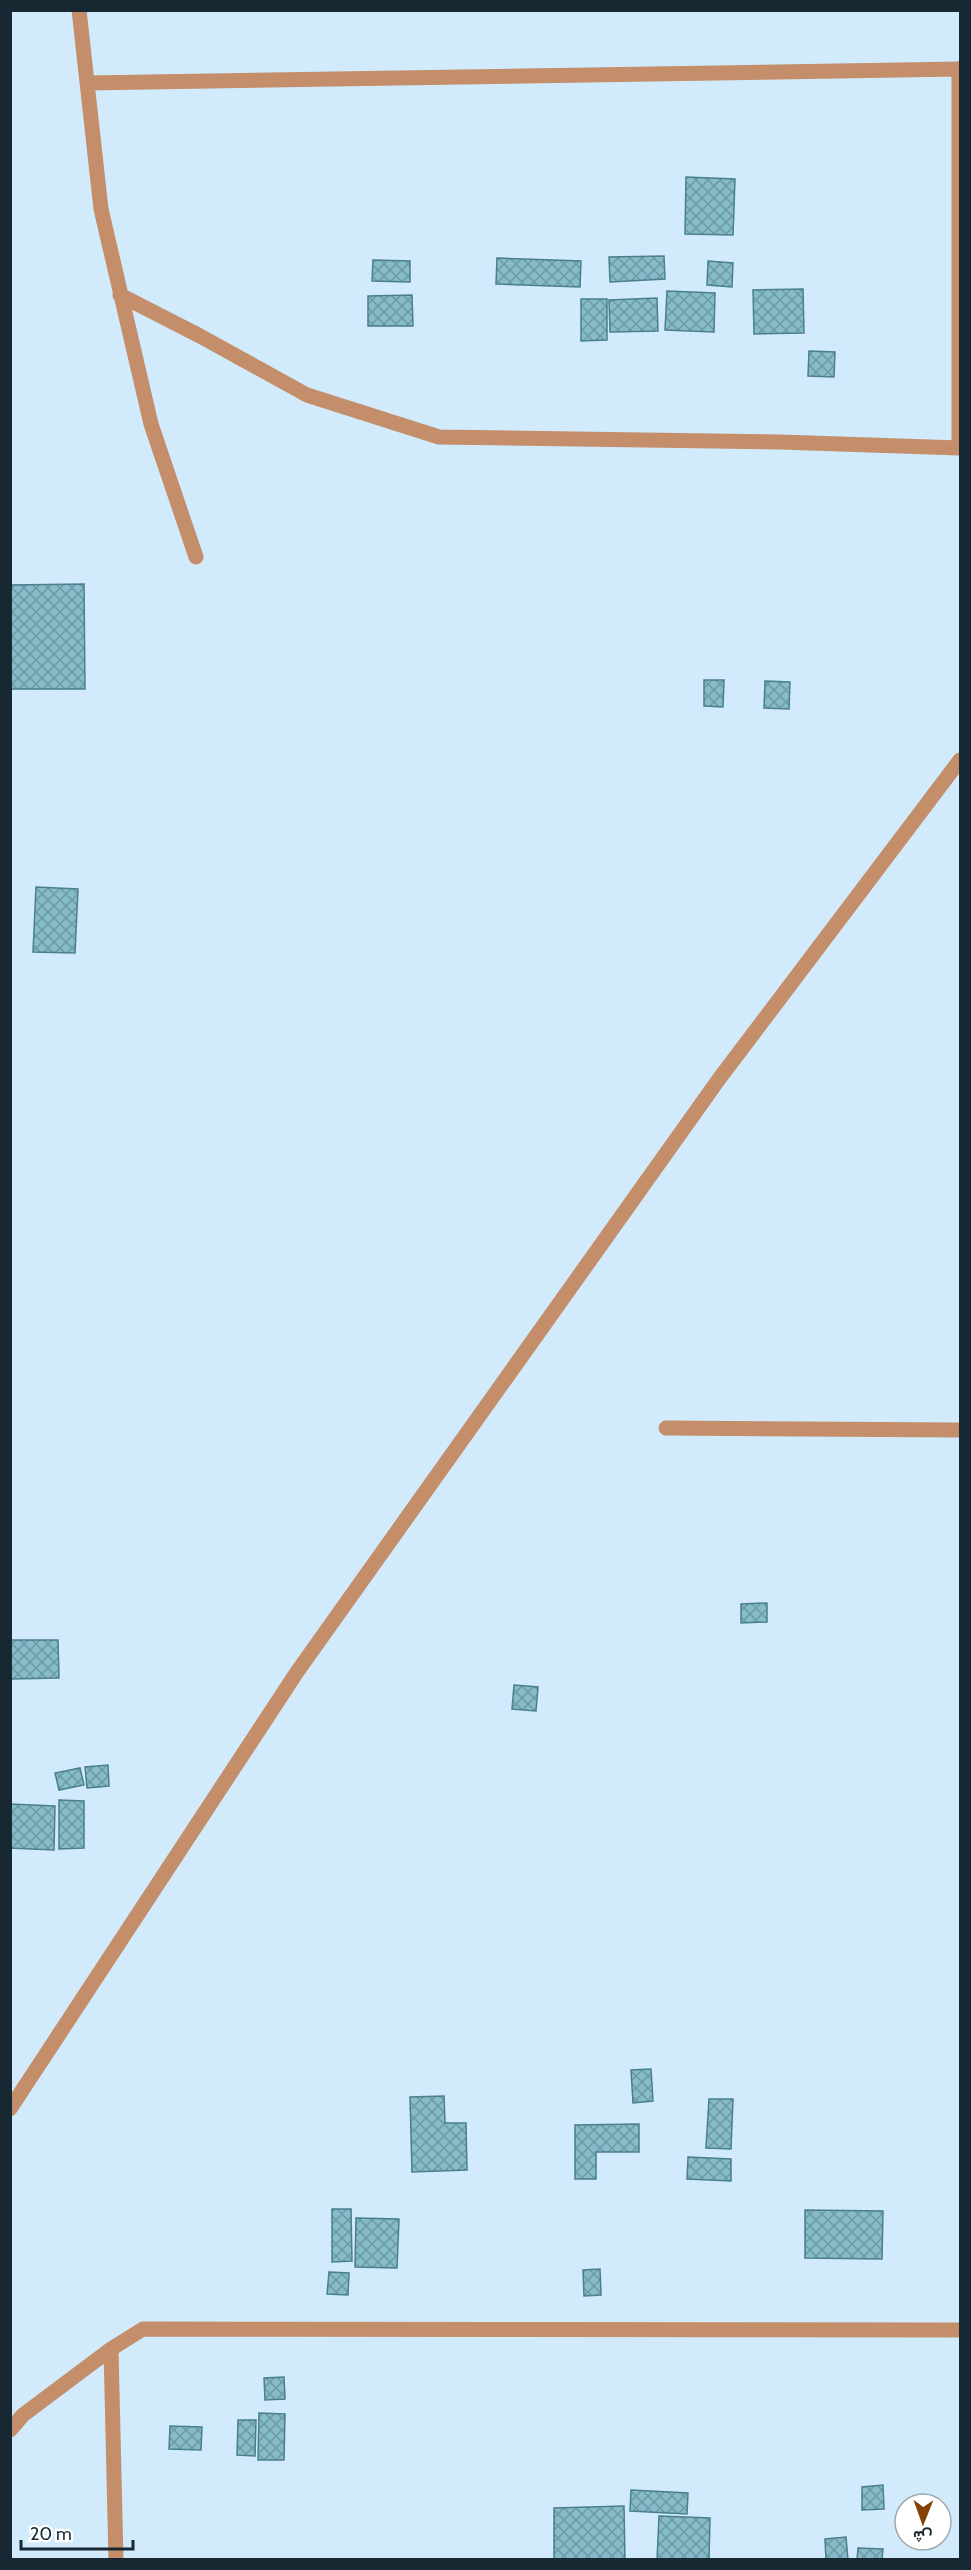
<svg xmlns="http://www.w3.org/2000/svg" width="971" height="2570" viewBox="0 0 971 2570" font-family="Cabin,Vazirmatn,sans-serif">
	<defs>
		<pattern id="building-cross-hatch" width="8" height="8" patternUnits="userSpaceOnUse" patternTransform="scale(1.5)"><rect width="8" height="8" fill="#86bcca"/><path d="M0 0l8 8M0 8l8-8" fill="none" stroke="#6d99a5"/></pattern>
	</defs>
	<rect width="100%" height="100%" fill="#d1ebfc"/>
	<!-- building -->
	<path fill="url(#building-cross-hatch)" stroke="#4a7f8d" stroke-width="1.5" d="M686,177l49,2 -2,56 -48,-1z
		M664,256l1,23 -55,3 -1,-25z
		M497,258l84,3 -1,26 -84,-3z
		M373,260l37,1v21l-38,-1z
		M708,261l25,2 -1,24 -25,-2z
		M803,289l1,44 -50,1 -1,-44z
		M667,291l48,2 -1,39 -49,-2z
		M412,295l1,31h-45v-30z
		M657,298l1,33 -48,1 -1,-32z
		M581,299h26v41l-26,1z
		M809,351l26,1 -1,25 -26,-1z
		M84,584l1,105h-75v-104z
		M704,680h20l-1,27 -19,-1z
		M765,681l25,1 -1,27 -25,-1z
		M36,887l42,2 -3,64 -42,-1z
		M767,1603v19l-26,1v-19z
		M10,1640h48l1,38 -49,1z
		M514,1685l24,2 -2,24 -24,-2z
		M108,1765l1,21 -22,2 -2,-21z
		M80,1768l4,17 -25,5 -4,-17z
		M59,1800l25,1v47l-25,1z
		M10,1804l45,2 -1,44 -44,-2z
		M651,2069l2,32 -20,2 -2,-33z
		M444,2096l1,27h21l1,47 -55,2 -2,-75z
		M709,2099h24l-2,50 -25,-1z
		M639,2124v28h-43v27h-21v-54z
		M688,2157l43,2v22l-44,-2z
		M332,2209h19l1,52 -20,1z
		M805,2210l78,1 -1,48 -77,-1z
		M356,2218l43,1 -2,49 -42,-1z
		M600,2269l1,26 -17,1 -1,-26z
		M329,2272l20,1 -1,22 -21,-1z
		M284,2377l1,22 -20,1 -1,-22z
		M259,2413l26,1 -1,46h-26z
		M238,2420h18l-1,36 -18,-1z
		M170,2426l32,1 -1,23 -32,-1z
		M883,2485l1,24 -22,1v-23z
		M631,2490l57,3 -1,21 -57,-3z
		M624,2506l1,54h-71v-52z
		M659,2516l51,2 -1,42h-52z
		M846,2537l2,23h-22l-1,-21z
		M858,2548l25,1 -1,11h-25z"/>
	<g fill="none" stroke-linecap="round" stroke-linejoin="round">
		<!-- minor -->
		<path stroke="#c38e69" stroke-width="15" d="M79,10l22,199 50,215 45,133
			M87,83l873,-14
			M120,295l80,41 107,59 132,42 341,5 180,6
			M959,448v-379
			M666,1428l294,2
			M10,2109l287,-437 422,-593 241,-319
			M111,2349l5,211
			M10,2430l13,-15 88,-66 32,-20 817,1"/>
	</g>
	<!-- border -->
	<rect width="971" height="2570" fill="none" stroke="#172832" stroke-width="24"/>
	<!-- north arrow -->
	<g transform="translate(923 2522) rotate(181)"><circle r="28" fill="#ffffff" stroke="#a2a9ad" stroke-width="1.5"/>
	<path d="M0-4.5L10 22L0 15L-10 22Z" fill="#824305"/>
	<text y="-9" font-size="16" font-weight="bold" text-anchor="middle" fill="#172832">ش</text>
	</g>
	<!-- scale -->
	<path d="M21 2540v9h112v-9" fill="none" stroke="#172832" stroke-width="3"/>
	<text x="30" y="2540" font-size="18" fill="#172832" stroke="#ffffff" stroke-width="4.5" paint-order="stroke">20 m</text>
</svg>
